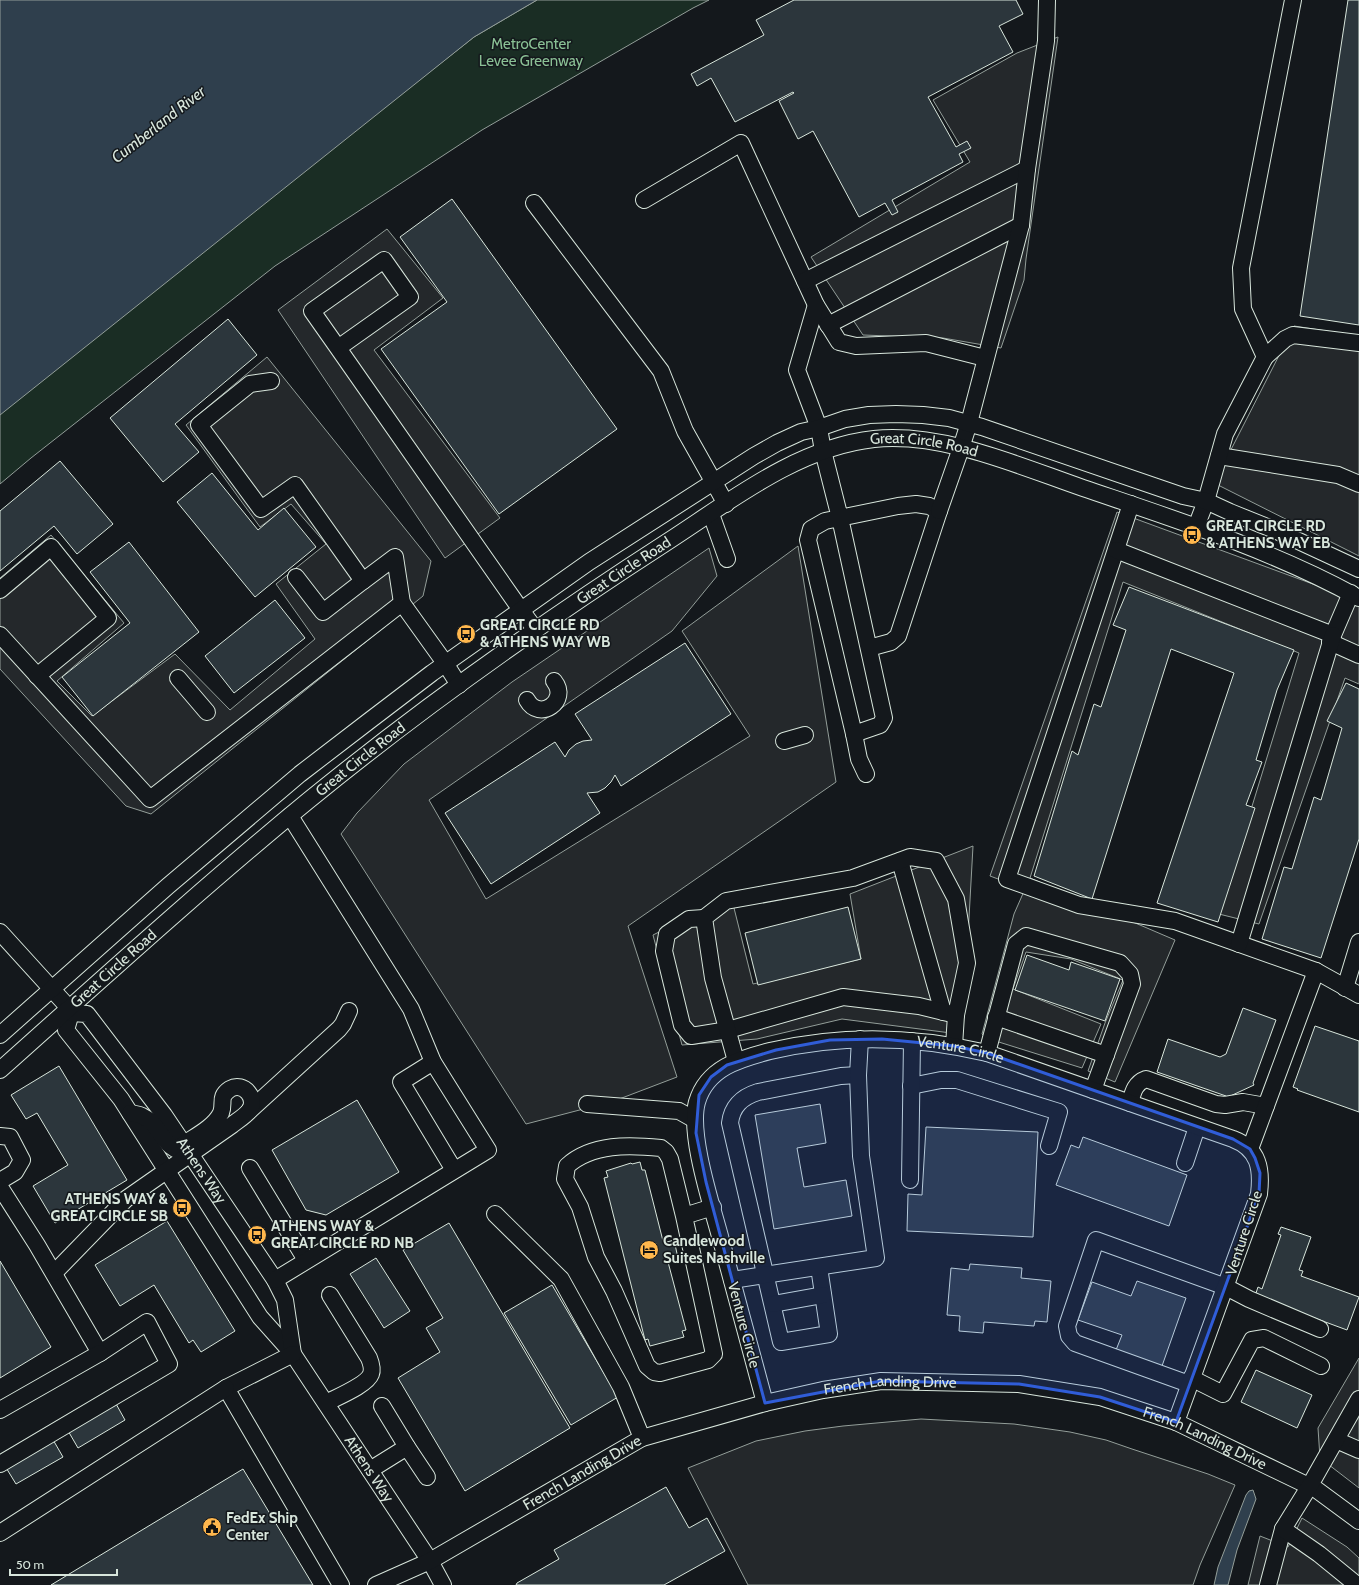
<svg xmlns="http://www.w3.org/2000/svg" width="1359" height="1585" viewBox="0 0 1359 1585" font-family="Cabin,sans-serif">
	<rect width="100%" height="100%" fill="#14181c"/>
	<!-- green -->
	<path fill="#1a2d24" stroke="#939e99" d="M537,0h172l-16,8 -211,122 -207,136 -244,192 -31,26v-75l474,-372z"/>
	<!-- parking -->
	<path fill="#24282b" stroke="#939e99" d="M1058,37l-32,222 -2,21 -23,68 -58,-10 -80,-3 -52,-78 159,-95 -37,-62 84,-47z
		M387,229l56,69 -69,52 126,168 -55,40 -167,-248z
		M1294,326l65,10v220l-145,-73z
		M267,357l164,204 -8,35 -272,218 -25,-8 -126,-137v-91l51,-43 73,88 -67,58 35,35 83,-62 55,56 85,-71 -39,-55 50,-40 -35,-40 -31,23 -74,-102z
		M1117,512l223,82 19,11v79l-14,-6 -86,246 -40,-10 80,-261 -176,-71 -93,296 145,62 -60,142 -27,-11 17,-48 18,-43 -52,-21 -45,-7 -13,37 88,35 -19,44 -96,-30 -4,-4 32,-120 11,-25 -35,-13z
		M798,546l38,236 -208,144 49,151 -63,24 -88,23 -185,-290 16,-21 47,-49 108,-82 197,-134 8,28 -45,55 -243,169 57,99 264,-163 -68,-105z
		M973,846l-6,108 -16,79 -109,-14 -85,20 -75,6 -29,-110 78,-39 22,88 108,-25 -11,-65z
		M1359,1358v130l-39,-30 -2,-30z
		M921,1419l93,5 56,8 36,8 26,9 76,25 27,11 -35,80 -7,20h-445l-60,-117 68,-27 49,-10 38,-5z
		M1302,1518l45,29 12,11v27h-111l12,-49 28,11z"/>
	<!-- water -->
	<path fill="#2f3f4d" stroke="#939e99" d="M0,0h537l-63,37 -474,378z
		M1253,1490l3,9 -19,51 -9,35h-14l4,-18 28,-72 3,-4z"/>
	<!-- building -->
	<path fill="#2c363c" stroke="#d8e6dc" d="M794,0h222l7,14 -24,12 14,26 -85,45 28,50 11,-6 4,7 -12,6 4,8 -71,38 6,12 -6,3 -7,-12 -26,14 -46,-86 -15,8 -19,-38 15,-8 -1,-1 -58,30 -24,-44 -14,8 -6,-12 73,-39 -8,-15z
		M1348,0h11v325l-59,-9z
		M452,199l165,230 -118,85 -118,-165 66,-47 -47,-65z
		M228,319l29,36 -82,69 24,28 -36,30 -53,-64z
		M60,461l53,63 -36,30 -23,-28 -54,45v-60z
		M212,473l46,57 26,-22 32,39 -61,50 -78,-95z
		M129,542l70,90 -106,84 -31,-39 68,-54 -40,-51z
		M1129,587l165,63 -17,40 -21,70 6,2 -16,43 9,3 -37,114 -61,-19 77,-230 -63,-24 -79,250 -58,-23 38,-125 6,4 16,-51 7,3 25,-77 -13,-5z
		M275,600l30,38 -71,55 -29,-37z
		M685,643l46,71 -110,72 -6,-11 -4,7 -6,6 -7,4 -11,1 13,20 -109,71 -46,-71 110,-71 10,15 4,-7 7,-6 7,-3 9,-1 -17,-26z
		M1346,683l13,6v150l-38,119 -59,-19 22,-72 8,2 22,-72 7,3 21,-72 -15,-7z
		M848,907l13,52 -103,26 -13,-52z
		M1027,955l42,15 2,-8 49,17 -15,42 -90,-31z
		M1243,1008l33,12 -23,63 1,2 -28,13v-2l-69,-24 11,-33 52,18 6,-3z
		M1315,1026l44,15v71l-62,-22 1,-1 -5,-2z
		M59,1066l68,114 -72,43 -22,-37 35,-21 -31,-52 -11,6 -15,-24z
		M357,1100l42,72 -73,43 -20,-5 -34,-60z
		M820,1104l6,39 -29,5 7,39 42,-7 6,36 -78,13 -19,-114z
		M926,1127l112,5 -5,105 -126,-6 1,-37 14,1z
		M1083,1137l104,38 -18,51 -113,-41 15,-40 8,3z
		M640,1162l2,8h3l18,71 3,-1 1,2 7,-2 4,18 -10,4 18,68 -4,1 2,6 -34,9 -2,-7 -3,1 -41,-162 4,-1 -2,-6 25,-8 1,1z
		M167,1221l68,110 -34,21 -8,-12 -4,3 -35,-58 -34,21 -25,-41z
		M449,1223l121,205 -105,63 -67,-113 42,-26 -14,-24 17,-10 -40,-68z
		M1281,1227l30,10 -12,33 4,1 -2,5 58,21 -12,33 -92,-34 3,-9 4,2 19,-54 -3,-1z
		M376,1258l34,53 -26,17 -34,-54z
		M0,1261l51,86 -51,31z
		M970,1264l52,4 -1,10 30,3 -4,41 -12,-1 -1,5 -50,-4 -1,11 -24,-2 1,-15 -13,-1 4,-47 18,2z
		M1137,1281l49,17 -24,68 -46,-16 6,-15 -44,-15 14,-38 39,14z
		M552,1285l66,112 -47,28 -67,-112z
		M1256,1370l56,25 -15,33 -56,-26z
		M115,1402l10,18 -47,28 -11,-19z
		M52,1438l11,19 -47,27 -11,-18z
		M243,1469l70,116h-262z
		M666,1487l23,41 18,-10 18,33 -61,34h-148l1,-2 42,-24 -5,-9z"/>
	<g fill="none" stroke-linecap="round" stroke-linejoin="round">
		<!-- minor casing -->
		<g stroke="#d8e6dc" stroke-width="18">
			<g id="minor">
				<path d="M644,200l97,-57 75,162 23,37 17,4 70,-3 59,15"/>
				<path d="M534,203l127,168 24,60 41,73"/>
				<path d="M805,281l222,-112"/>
				<path d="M816,305l-19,65 22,58 4,23 17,67 44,200 -4,7 -26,9 -46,-194 3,-11 14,-8 73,-15 18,-2 13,2 10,5 -41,125 -7,6 -22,6"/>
				<path d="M828,325l193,-100"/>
				<path d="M338,348l72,-51 -26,-37 -72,51 26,37 183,262 14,19"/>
				<path d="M1265,357l20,-18 8,-4 66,8"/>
				<path d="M271,381l-21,3 -51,41 62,84 34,-24 68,96 -40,31 -27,-35"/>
				<path d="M1219,456l119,19 21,9"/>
				<path d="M1131,504l-124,375 72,26 96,16 141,50"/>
				<path d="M939,511l22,-63 8,-25 52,-198 6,-56 19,-128 1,-41"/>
				<path d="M711,514l16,45"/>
				<path d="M1196,527l10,-26 19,-67 40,-77 -22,-48 -2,-41 52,-268"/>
				<path d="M1116,550l217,85 18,-42"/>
				<path d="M363,581l32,-24 7,46"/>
				<path d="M0,590l51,-43 57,71 -71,58"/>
				<path d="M0,635l150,164 252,-196 43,60 14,22"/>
				<path d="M1330,642l29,13"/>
				<path d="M178,678l29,34"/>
				<path d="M527,700c12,22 43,1 27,-19"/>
				<path d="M854,734l5,25 7,15"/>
				<path d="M784,741l21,-6"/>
				<path d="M900,861l43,151"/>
				<path d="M704,918l-15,1 -22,15 -3,17 18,74 9,11 37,-6 115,-33 76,9 37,9"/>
				<path id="s1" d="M0,932l69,76 2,5 -5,17 55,69 139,218 33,37 137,207 13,24"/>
				<path d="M1239,944l94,-309"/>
				<path d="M1345,988l14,-46"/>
				<path id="s2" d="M71,1013l16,1 77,101 111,165 10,20 8,54"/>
				<path d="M996,1017l110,38"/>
				<path d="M0,1035l168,-149 132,-112 69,-53 63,-48 157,-111 165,-106 23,-13 24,-11 18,-4 26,-9 24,-4 27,-1 27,1 26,3 33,9 201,69 23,5 24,11 47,19 82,38"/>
				<path d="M987,1053l29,-109 10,-8 94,27 10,11 2,10 -39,106"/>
				<path d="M736,1061l-23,-83 -9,-60 22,-17 127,-23 57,-21 26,4 20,38 11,64 -11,52 -2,31"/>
				<path d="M433,1062l-32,20 53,88"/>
				<path id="s3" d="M0,1070c102,-91 203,-183 309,-270 114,-93 234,-178 358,-258 62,-40 131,-95 207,-103 69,-7 145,27 209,49 94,32 189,62 276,110"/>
				<path d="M911,1086l30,-6h16l102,32 -10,34"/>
				<path d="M1130,1103c3,-11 5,-20 16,-24l70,25 9,1 18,-3 23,4"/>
				<path d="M587,1104l92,7 16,9"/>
				<path d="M249,1111l90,-82 4,-5 6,-13"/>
				<path d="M130,1113c4,1 9,1 12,3 22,10 17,33 48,38"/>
				<path d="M0,1136l10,1 12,23 -7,12 -15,9"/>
				<path d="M1250,1149l66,-178 43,24"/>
				<path d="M1185,1163l12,-36"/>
				<path d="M250,1168l56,92"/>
				<path d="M910,1180l2,-139"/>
				<path d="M0,1187l37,58 63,108 47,-31 22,42 -169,100"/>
				<path d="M495,1214l66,65 60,108 21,51"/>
				<path d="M684,1216l-14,-57 -4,-7 -5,-4c-31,-3 -69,-5 -94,18l-2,13 15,28 16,50 18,34 33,75 7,6 6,1 48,-13 6,-6 -30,-138 29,-9"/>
				<path d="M819,1267l10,67 -48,8 -51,-219c2,-17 12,-26 28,-31l83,-16 17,-1"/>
				<path d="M54,1273l72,-74 106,-74c5,-4 13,-9 17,-14 9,-12 -5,-30 -19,-22 -12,8 -5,14 -9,24 -7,14 -25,23 -37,31"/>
				<path d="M275,1280l213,-130 -55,-88 -22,-53 -121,-193"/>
				<path d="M732,1280l144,-22 -15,-102 -3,-81 2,-36"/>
				<path d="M773,1304l50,-9"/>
				<path d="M293,1354l-67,34 115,197"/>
				<path d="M1191,1378l32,16 29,-54 12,-2 57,28"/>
				<path d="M1189,1384l-114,-41 -6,-7 -2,-10 29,-86 130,47 23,12 71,30"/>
				<path d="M326,1403c11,-6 41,-18 45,-29 2,-5 0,-11 -2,-16l-39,-63"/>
				<path id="s4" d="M765,1403c-15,-54 -29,-109 -44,-163 -9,-34 -33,-106 -24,-138 10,-34 42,-43 73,-51 72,-17 145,-15 217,2l246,86c26,10 29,30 26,55l-83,228"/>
				<path d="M382,1406l25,41"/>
				<path d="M0,1410l100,-57"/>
				<path d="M1336,1440l23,10"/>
				<path d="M370,1470l37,-23 20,30"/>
				<path d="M0,1533l226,-145"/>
				<path id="s5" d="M376,1585l54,-24 212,-123 123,-35 58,-13 58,-9 138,3 81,13 76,25 141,68 42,31"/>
				<path d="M1268,1585l15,-56"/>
				<path d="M1357,1585l-38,-31 -36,-25 26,-42 50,-88"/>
			</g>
		</g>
		<!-- minor -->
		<use href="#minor" stroke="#14181c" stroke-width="16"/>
	</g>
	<!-- marked area -->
	<path fill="#305dd8" fill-opacity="0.2" stroke="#305dd8" stroke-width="3" stroke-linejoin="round" d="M882,1039l72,7 33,7 246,86 17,10 5,9 5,15 -1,21 -83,228 -76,-25 -81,-13 -138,-3 -116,22 -59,-221 -10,-49 3,-38 12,-18 16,-12 49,-15 54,-10z"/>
	<!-- icons -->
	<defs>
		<g id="bus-disc" transform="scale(1)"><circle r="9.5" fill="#ffb74d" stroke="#14181c"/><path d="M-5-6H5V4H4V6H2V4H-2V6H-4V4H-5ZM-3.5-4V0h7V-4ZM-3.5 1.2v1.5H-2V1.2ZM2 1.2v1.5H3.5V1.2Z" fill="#111"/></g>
		<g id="hotel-disc" transform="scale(1)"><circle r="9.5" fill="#ffb74d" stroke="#14181c"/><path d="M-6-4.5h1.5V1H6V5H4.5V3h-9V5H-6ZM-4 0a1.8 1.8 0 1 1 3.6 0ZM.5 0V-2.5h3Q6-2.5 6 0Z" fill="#111"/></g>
		<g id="civic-disc" transform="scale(1)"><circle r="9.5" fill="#ffb74d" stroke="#14181c"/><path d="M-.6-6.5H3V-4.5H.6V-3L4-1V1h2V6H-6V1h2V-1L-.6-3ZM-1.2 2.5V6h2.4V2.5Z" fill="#111"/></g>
	</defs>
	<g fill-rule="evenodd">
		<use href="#bus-disc" x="1192" y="535"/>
		<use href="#bus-disc" x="466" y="634"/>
		<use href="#bus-disc" x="182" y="1208"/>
		<use href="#bus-disc" x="257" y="1235"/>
		<use href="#hotel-disc" x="649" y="1250"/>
		<use href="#civic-disc" x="212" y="1527"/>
	</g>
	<g text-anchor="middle" stroke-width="3" stroke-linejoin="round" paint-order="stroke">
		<!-- park labels -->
		<g font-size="15" fill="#8ac095" stroke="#14181c">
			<text x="531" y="49">MetroCenter<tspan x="531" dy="17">Levee Greenway</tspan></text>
		</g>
		<!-- street labels -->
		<g font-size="15" fill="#d8e6dc" stroke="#14181c">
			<text dy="5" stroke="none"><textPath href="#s3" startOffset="1136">Great Circle Road</textPath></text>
			<text dy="5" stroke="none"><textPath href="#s3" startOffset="800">Great Circle Road</textPath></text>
			<text dy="5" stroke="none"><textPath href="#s3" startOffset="476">Great Circle Road</textPath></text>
			<text dy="5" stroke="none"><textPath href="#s3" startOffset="152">Great Circle Road</textPath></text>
			<text dy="5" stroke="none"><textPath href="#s4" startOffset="596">Venture Circle</textPath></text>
			<text dy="5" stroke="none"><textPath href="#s2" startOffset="210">Athens Way</textPath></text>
			<text transform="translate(1244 1233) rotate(-72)" y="5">Venture Circle</text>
			<text transform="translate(744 1325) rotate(75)" y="5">Venture Circle</text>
			<text dy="5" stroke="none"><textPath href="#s5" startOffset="559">French Landing Drive</textPath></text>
			<text dy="5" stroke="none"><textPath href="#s5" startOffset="883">French Landing Drive</textPath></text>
			<text dy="5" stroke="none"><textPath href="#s1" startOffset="660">Athens Way</textPath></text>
			<text dy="5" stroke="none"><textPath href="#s5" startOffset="235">French Landing Drive</textPath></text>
		</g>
		<!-- poi labels -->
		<g font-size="15" font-weight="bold" fill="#d8e6dc" stroke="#14181c" text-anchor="start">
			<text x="1206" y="531">GREAT CIRCLE RD<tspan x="1206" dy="17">&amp; ATHENS WAY EB</tspan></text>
			<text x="480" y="630">GREAT CIRCLE RD<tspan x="480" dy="17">&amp; ATHENS WAY WB</tspan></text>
			<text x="168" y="1204" text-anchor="end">ATHENS WAY &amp;<tspan x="168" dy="17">GREAT CIRCLE SB</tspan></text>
			<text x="271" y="1231">ATHENS WAY &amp;<tspan x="271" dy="17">GREAT CIRCLE RD NB</tspan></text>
			<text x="663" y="1246">Candlewood<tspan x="663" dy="17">Suites Nashville</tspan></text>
			<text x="226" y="1523">FedEx Ship<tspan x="226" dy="17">Center</tspan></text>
		</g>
		<!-- water labels -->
		<g font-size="16" font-style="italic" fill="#d8e6dc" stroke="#14181c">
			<text transform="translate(158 124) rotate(-38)" y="6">Cumberland River</text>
		</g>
	</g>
	<!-- scale -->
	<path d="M10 1569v6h107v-6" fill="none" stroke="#d8e6dc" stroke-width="2"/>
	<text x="16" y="1569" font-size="12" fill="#d8e6dc" stroke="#14181c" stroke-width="3" paint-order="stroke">50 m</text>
</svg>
